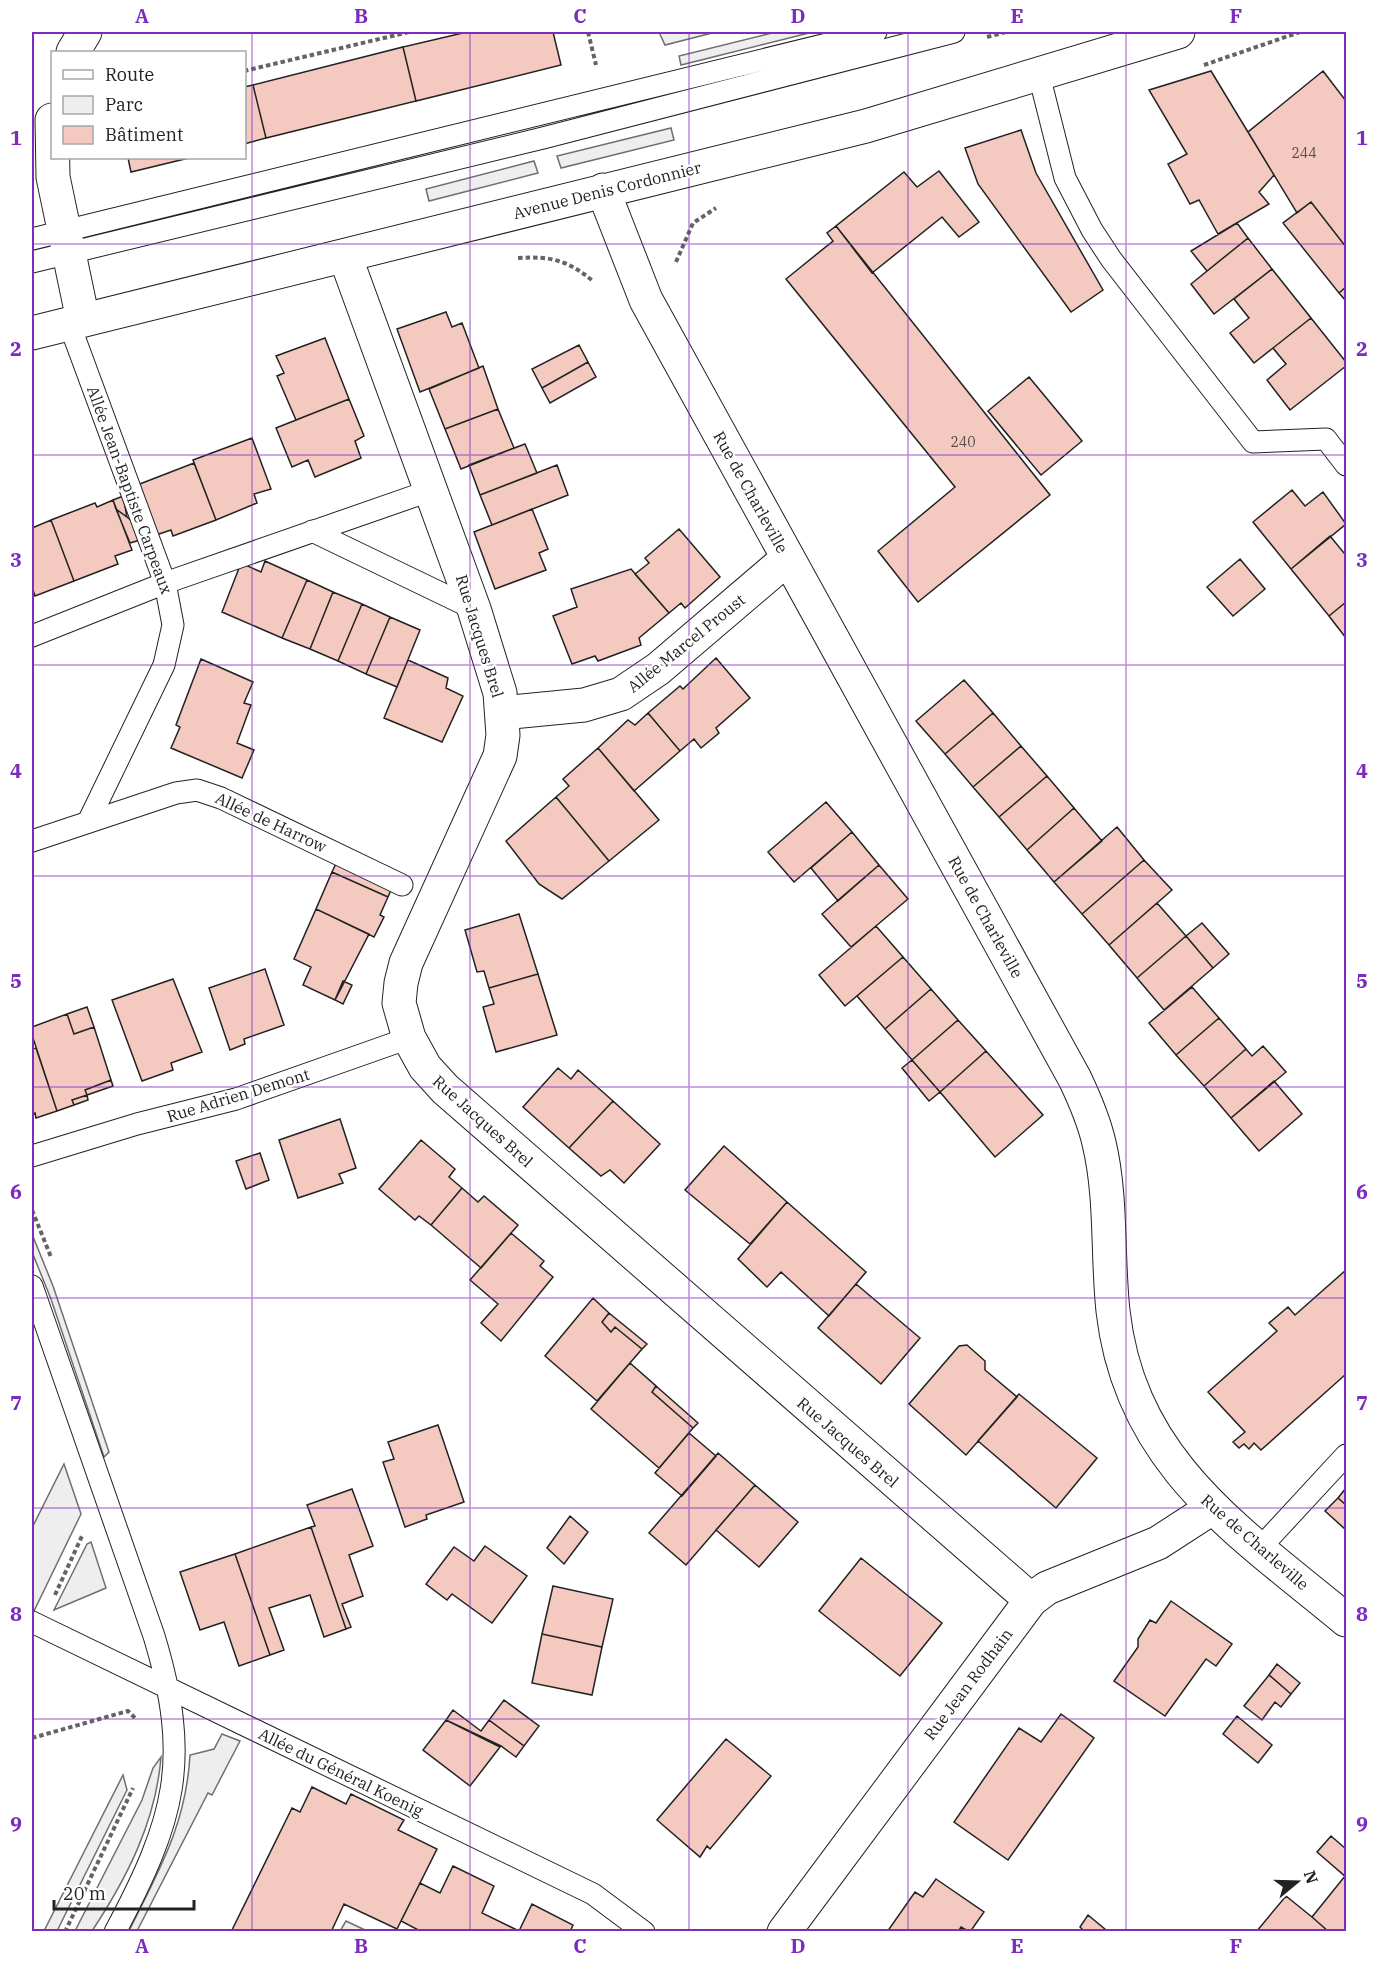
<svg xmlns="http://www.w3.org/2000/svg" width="1378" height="1963" viewBox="0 0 1378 1963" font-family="'IBM Plex Serif',serif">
	<rect width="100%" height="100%" fill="#fff"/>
	<!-- green -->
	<path fill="#eee" stroke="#6f6f6f" stroke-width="1.5" d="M659,32h57l-51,13z
		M776,32h37l-132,33 -2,-9z
		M671,128l3,12 -113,28 -4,-12z
		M534,161l4,12 -109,28 -3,-12z
		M32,1234l21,52 56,166 -5,5 -53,-158 -19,-47z
		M64,1464l17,50 -47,97 -2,-1v-82z
		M91,1542l15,46 -52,22 33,-66z
		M222,1734l18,7 -28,54 -4,-2 -71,138h-8c30,-61 57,-106 61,-176l24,-6z
		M161,1757c-5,64 -34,121 -69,174h-17l67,-131 11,-32z
		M123,1775l4,15 -70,141h-13z"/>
	<!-- parking -->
	<path fill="#ededed" stroke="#6f6f6f" stroke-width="1.5" d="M346,1921l21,10h-27z"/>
	<!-- building -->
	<path fill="#f3c9c0" stroke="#222" stroke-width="1.5" d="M467,32h86l8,33 -145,36 -13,-54z
		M403,47l13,54 -150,37 -13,-53z
		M1211,71l63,104 -15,17 10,12 -51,30 -19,-34 -9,4 -22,-40 19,-10 -38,-64z
		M1323,71l23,30v146l-35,-45 -14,11 -49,-81z
		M253,85l13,53 -22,6v-57z
		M1021,130l15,43 67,117 -32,22 -93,-128 -13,-36z
		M128,158h61l-58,14z
		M939,171l40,51 -20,15 -17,-20 -70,56 -36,-47 68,-54 13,15z
		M1311,202l35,45v40l-7,6 -56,-70z
		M1237,223l11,15 -41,33 -16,-20z
		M836,226l214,269 -132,107 -40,-51 77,-64 -169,-208 47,-38 -6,-8z
		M1248,238l24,31 -58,45 -23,-30z
		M1272,269l39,49 -57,45 -24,-30 19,-15 -15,-19z
		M1346,287v14l-7,-8z
		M446,312l6,15 10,-4 17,45 -59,24 -23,-63z
		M1311,318l35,44v4l-56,44 -23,-30 19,-16 -13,-16z
		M325,338l24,61 -53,21 -19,-44 7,-3 -8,-17z
		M579,345l9,17 -46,26 -10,-19z
		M588,362l8,15 -46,26 -8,-15z
		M483,366l15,43 -53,20 -16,-40z
		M1029,377l53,64 -41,34 -53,-64z
		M349,399l15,37 -9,5 6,17 -46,19 -7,-17 -16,7 -16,-39z
		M498,409l16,39 -53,21 -16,-40z
		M252,438l19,51 -17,5 3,9 -41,17 -23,-60z
		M525,444l12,29 -57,22 -11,-30z
		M194,463l22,57 -43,16 -2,-6 -21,7 -18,-50z
		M557,465l11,30 -76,30 -12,-30z
		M1292,490l13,16 18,-14 23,32 -55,45 -38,-47z
		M123,496l4,21 -11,-8 -3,-9z
		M113,500l19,50 -17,6 3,8 -44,17 -23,-61 44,-17 2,4z
		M116,509l11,8 23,20 -20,6z
		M532,509l16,40 -9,4 7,17 -51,19 -21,-57z
		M51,520l23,61 -39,15 -3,-9v-59z
		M679,529l41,48 -35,31 -4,-5 -12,10 -34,-39 14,-11 -4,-5z
		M1330,536l14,17 2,-2v51l-17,14 -38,-47z
		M1240,559l25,30 -32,27 -26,-29z
		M265,561l42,19 -25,58 -60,-26 19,-49 20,9z
		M631,569l38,44 -30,25 2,7 -43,16 -3,-5 -23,8 -19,-48 24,-9 -6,-18z
		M307,580l26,12 -23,57 -28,-11z
		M333,592l29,12 -24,57 -28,-12z
		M1346,602v36l-17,-22z
		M362,604l28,13 -24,57 -28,-13z
		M390,617l30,13 -23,57 -31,-13z
		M716,658l34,40 -34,30 3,5 -18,15 -7,-9 -14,12 -32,-38 32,-27 3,3z
		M201,659l52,23 -9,21 7,2 -14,38 17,7 -12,28 -71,-30 9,-21 -4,-2z
		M408,660l40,18 -2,10 17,8 -21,46 -58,-24z
		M964,680l29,33 -48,41 -29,-33z
		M648,713l32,38 -46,40 -36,-43 30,-28 7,5z
		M993,713l28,33 -48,41 -28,-33z
		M1021,746l26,30 -48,41 -26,-30z
		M598,748l61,72 -50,41 -53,-64 13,-11 -6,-7z
		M1047,776l27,32 -47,42 -28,-33z
		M556,797l53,64 -47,38 -23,-15 -33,-43z
		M826,802l26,30 -58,50 -26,-30z
		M1074,808l28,33 -48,41 -27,-32z
		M1117,827l27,33 -62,54 -28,-32z
		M852,832l27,33 -41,36 -27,-33z
		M338,859l55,26 -5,12 -56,-25z
		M1144,860l28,30 -63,55 -27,-31z
		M879,865l29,34 -57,48 -29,-33z
		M332,872l56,25 -8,18 4,2 -10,20 -58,-28z
		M1157,903l29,33 -49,42 -28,-33z
		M316,909l53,25 -34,66 -32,-15 8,-18 -17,-8z
		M519,914l19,60 -49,14 -5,-17 -7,1 -12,-42z
		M1202,923l27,31 -16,14 -27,-32z
		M876,926l27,31 -58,49 -26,-31z
		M1186,936l27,32 -49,42 -27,-32z
		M903,957l28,32 -46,40 -28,-33z
		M265,969l19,56 -40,14 1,5 -15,6 -21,-62z
		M538,974l19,61 -61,17 -13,-45 11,-3 -5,-16z
		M173,979l29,73 -31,11 2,7 -31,11 -30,-81z
		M343,981l9,4 -9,19 -8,-4z
		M1192,987l27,31 -43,37 -27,-32z
		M931,989l27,31 -46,40 -27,-31z
		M87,1007l7,20 -20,7 -7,-20z
		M67,1014l7,20 20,-7 17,53 -26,10 2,5 -15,5 2,5 -17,6 -25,-76v-8z
		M1219,1018l27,31 -42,37 -28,-31z
		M958,1020l28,31 -46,41 -28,-32z
		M1263,1046l23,26 -55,46 -27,-32 42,-37 6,7z
		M36,1048l21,63 -21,7 -1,-5 -3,1v-65z
		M986,1051l57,64 -48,42 -55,-65z
		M912,1060l28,32 -11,9 -27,-33z
		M558,1068l13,11 7,-9 35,31 -44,47 -46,-41z
		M111,1080l2,6 -26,9 -2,-5z
		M1274,1081l28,33 -43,37 -28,-33z
		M87,1095l1,5 -14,5 -2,-5z
		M613,1101l47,43 -36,39 -14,-13 -9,6 -32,-28z
		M340,1119l16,49 -17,6 4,9 -45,15 -19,-58z
		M421,1140l34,29 -6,8 13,11 -31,37 -12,-9 -4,4 -36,-31z
		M724,1146l63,56 -37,42 -65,-54z
		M260,1153l9,27 -23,9 -10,-28z
		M462,1188l16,14 6,-6 34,29 -37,43 -50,-43z
		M787,1202l79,70 -37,44 -48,-44 -14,15 -29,-28z
		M511,1233l33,28 -4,5 13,11 -52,64 -20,-18 17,-19 -28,-24z
		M1346,1270v104l-85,76 -7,-7 -5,6 -5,-5 -5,4 -6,-6 12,-10 -37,-40 69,-61 -8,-8 19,-16 7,8z
		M856,1284l64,54 -39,46 -63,-56z
		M593,1298l16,15 -7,9 9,10 4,-5 27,22 -45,52 -52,-45z
		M609,1313l38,31 -5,5 -27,-22 -4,5 -9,-10z
		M967,1345l18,16v9l32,27 -51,58 -57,-51 50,-58z
		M630,1363l26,23 -4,6 41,36 -34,40 -68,-59z
		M656,1386l42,37 -5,5 -41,-36z
		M1019,1394l78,64 -41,50 -78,-67z
		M438,1425l26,77 -38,13 1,4 -22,8 -22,-65 11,-3 -6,-17z
		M689,1433l27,23 -34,40 -27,-23z
		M718,1453l37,32 -69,80 -37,-32z
		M755,1485l43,37 -39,45 -43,-37z
		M1346,1488v17l-8,-7z
		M352,1489l21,57 -24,9 14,41 -21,8 9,23 -5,2 -35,-102 4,-1 -8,-21z
		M1338,1498l8,7v25l-21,-19z
		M570,1516l18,16 -24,32 -17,-16z
		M311,1527l35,102 -22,8 -14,-42 -41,13 15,42 -14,5 -35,-101z
		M485,1546l42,30 -35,47 -40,-29 -5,6 -21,-16 28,-37 20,14z
		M235,1554l35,101 -31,11 -15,-44 -24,8 -20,-58z
		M861,1558l81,65 -42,53 -81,-65z
		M553,1586l60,13 -11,48 -60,-13z
		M1171,1601l61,43 -16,22 -10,-7 -41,57 -51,-35 24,-34v-8l12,-19 6,3z
		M542,1634l60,13 -10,48 -60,-12z
		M1277,1664l23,19 -9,11 -22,-19z
		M1269,1675l22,19 -10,13 -6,-5 -13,18 -18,-14z
		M504,1700l35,26 -15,20 -35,-26z
		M453,1710l28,21 8,-11 35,26 -8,11 -15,-11 -55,-26z
		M1061,1714l33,24 -86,122 -54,-38 65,-94 22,14z
		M1237,1716l35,29 -14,18 -35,-29z
		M446,1720l54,27 -30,39 -47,-36z
		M726,1739l45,37 -61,73 -3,-3 -7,11 -43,-37z
		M312,1787l34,17 5,-10 53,26 -6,10 39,19 -40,80 -53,-25 -13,28h-100l61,-124 8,4z
		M1331,1836l15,13v28l-29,-25z
		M453,1866l41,20 -12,27 37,18 13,-27 41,21 -3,7h-148l-21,-11 19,-38 20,10z
		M1345,1876l1,56h-17l-17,-15z
		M936,1879l48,33 -14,20 -9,-5 -3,5h-71l28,-40 8,5z
		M1286,1896l26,21 17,15h-73z
		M1088,1915l18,15 -1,2h-20l-5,-5z"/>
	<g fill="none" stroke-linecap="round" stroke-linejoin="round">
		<!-- lane casing -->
		<g stroke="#222" stroke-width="23">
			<path id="lane" d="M1039,75l26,103 27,52 19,29 142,183 73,-3 20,26
				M32,239l844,-207
				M32,262l511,-124 411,-106
				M69,323l96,260 8,42 -9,40 -76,157
				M312,531l162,78
				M32,636l133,-53 264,-92
				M32,841l144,-48 21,-3 24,8 181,87
				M32,1156l105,-32 99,-25 173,-61
				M32,1286l122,350c38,125 21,183 -39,296
				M1260,1548l86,-93
				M32,1622l561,272 51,38"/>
		</g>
		<!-- street casing -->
		<g stroke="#222" stroke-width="35">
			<path id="street" d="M73,52l12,-20
				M52,120l1,57 30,143
				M603,190l43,110 429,779c10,21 19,42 24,64 13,54 8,112 14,168 17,152 126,220 233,309
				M345,256l129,353 26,84 3,42 -3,21 -94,207 -5,20 -2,20 10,35 16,29 20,22 586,511
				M32,333l834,-207 312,-94
				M502,713l82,-8 37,-11 37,-25 129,-110
				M784,1932l247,-332 16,-12 111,-45 54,-35"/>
		</g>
		<!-- path -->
		<path stroke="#646464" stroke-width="4" stroke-dasharray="4.5 3" stroke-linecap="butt" d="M588,32l8,33
			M987,37l19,-5
			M1204,65l96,-33
			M244,71l165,-39
			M518,258c33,-2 50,2 76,24
			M676,262l17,-39 23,-15
			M32,1210l19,47
			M55,1595l27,-59
			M32,1738l96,-27 7,7
			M65,1932l68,-144"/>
		<!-- lane -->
		<use href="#lane" stroke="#fff" stroke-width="21"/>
		<!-- street -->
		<use href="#street" stroke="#fff" stroke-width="33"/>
	</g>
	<!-- grid -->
	<path fill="none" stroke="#7b2cbf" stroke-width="1.5" stroke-opacity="0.55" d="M252,32v1900M470,32v1900M689,32v1900M908,32v1900M1126,32v1900M32,244h1314M32,455h1314M32,665h1314M32,876h1314M32,1087h1314M32,1298h1314M32,1508h1314M32,1719h1314"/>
	<g text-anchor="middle" stroke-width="4.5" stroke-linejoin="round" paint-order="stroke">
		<!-- number labels -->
		<g font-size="14" fill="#564c4a">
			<text x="1304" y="158">244</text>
			<text x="963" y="447">240</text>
		</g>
		<!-- street labels -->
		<g font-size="16" fill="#222" stroke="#fff">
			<text transform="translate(607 190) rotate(-14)" y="6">Avenue Denis Cordonnier</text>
			<text transform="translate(130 490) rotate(70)" y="6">Allée Jean-Baptiste Carpeaux</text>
			<text transform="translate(751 492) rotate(61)" y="6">Rue de Charleville</text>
			<text transform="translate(480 636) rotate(73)" y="6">Rue Jacques Brel</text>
			<text transform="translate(686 643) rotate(-39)" y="6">Allée Marcel Proust</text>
			<text transform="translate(271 822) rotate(25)" y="6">Allée de Harrow</text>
			<text transform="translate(986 917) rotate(61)" y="6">Rue de Charleville</text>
			<text transform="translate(238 1095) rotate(-17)" y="6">Rue Adrien Demont</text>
			<text transform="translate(483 1121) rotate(42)" y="6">Rue Jacques Brel</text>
			<text transform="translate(848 1442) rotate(41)" y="6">Rue Jacques Brel</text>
			<text transform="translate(1255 1542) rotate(41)" y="6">Rue de Charleville</text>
			<text transform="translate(968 1684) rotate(-53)" y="6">Rue Jean Rodhain</text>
			<text transform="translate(341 1772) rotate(26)" y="6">Allée du Général Koenig</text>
		</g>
	</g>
	<!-- border -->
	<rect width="1378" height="1963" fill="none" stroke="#ffffff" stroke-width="66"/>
	<!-- legend -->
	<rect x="51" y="51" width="195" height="108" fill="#ffffff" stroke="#a7a7a7" stroke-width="1.5"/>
	<rect x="63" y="70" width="30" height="9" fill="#ffffff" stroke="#a7a7a7" stroke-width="1.5"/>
	<text x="105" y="81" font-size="18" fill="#222222">Route</text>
	<rect x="63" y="96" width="30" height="18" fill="#eeeeee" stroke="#a7a7a7" stroke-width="1.5"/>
	<text x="105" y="111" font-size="18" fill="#222222">Parc</text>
	<rect x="63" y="126" width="30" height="18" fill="#f3c9c0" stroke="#a7a7a7" stroke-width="1.5"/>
	<text x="105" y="141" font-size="18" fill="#222222">Bâtiment</text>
	<!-- north arrow -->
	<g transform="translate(1297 1882) rotate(71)" stroke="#ffffff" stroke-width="4.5" paint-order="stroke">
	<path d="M0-4.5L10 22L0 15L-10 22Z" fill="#222222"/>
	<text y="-9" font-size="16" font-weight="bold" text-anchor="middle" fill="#222222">N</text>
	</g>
	<!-- scale -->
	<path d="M54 1900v9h140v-9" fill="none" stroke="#222222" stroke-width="3"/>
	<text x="63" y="1900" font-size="18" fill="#222222" stroke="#ffffff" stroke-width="4.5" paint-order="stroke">20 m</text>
	<rect x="33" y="33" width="1312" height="1897" fill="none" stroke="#7b2cbf" stroke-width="2"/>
	<g font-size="20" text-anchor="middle" font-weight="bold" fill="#7b2cbf">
		<text x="142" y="23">A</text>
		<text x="361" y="23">B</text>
		<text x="580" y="23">C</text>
		<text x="798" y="23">D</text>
		<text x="1017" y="23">E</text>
		<text x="1236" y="23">F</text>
		<text x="16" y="145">1</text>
		<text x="1362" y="145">1</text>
		<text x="16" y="356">2</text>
		<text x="1362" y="356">2</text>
		<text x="16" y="567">3</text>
		<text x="1362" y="567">3</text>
		<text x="16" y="778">4</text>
		<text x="1362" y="778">4</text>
		<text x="16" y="988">5</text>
		<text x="1362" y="988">5</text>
		<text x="16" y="1199">6</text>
		<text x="1362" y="1199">6</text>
		<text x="16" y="1410">7</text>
		<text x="1362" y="1410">7</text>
		<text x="16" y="1621">8</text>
		<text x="1362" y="1621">8</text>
		<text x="16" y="1831">9</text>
		<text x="1362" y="1831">9</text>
		<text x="142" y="1953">A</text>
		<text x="361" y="1953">B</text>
		<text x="580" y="1953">C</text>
		<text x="798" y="1953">D</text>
		<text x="1017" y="1953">E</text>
		<text x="1236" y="1953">F</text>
	</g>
</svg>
